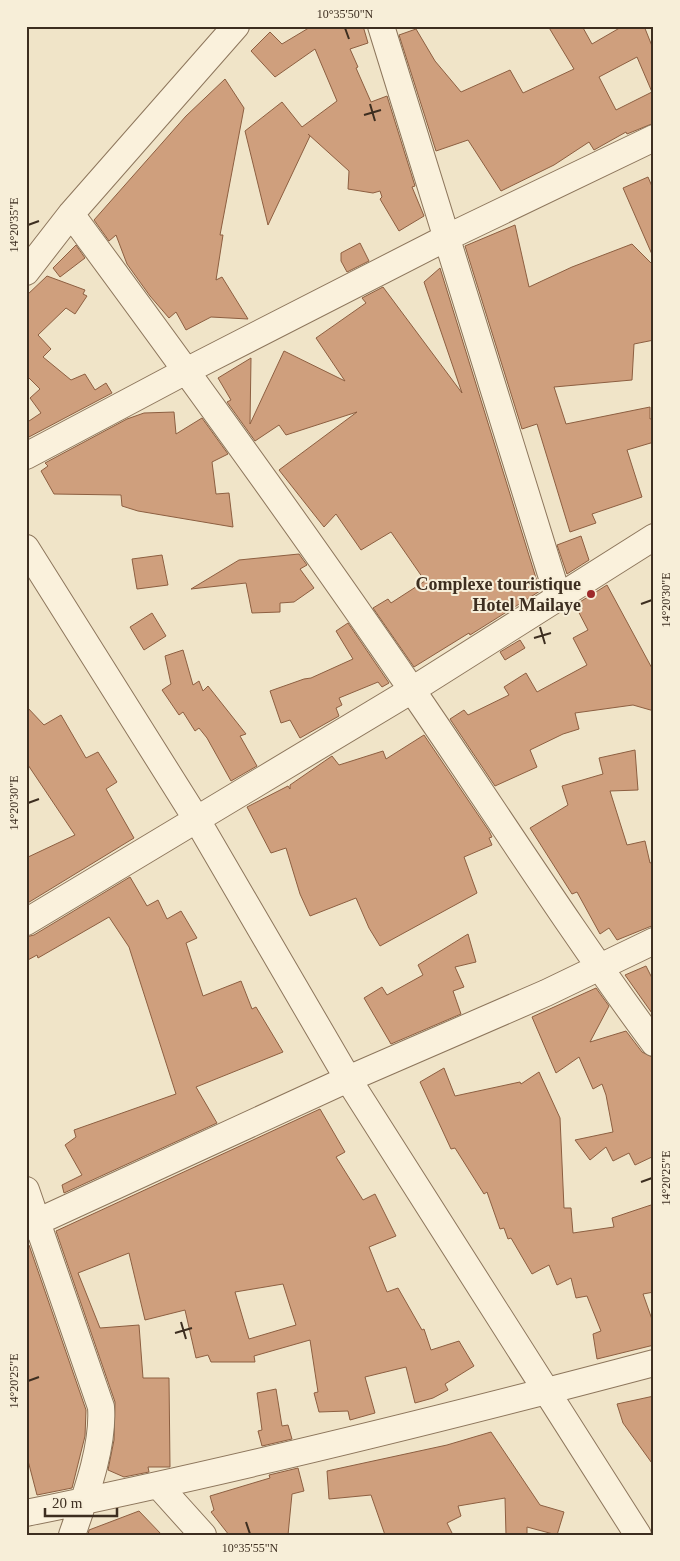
<svg xmlns="http://www.w3.org/2000/svg" width="680" height="1561" viewBox="0 0 680 1561" font-family="Georgia,serif">
	<rect width="100%" height="100%" fill="#f0e4c8"/>
	<!-- building -->
	<path fill="#cf9f7d" stroke="#8d5f41" fill-rule="evenodd" d="M312,26h51l5,17 -18,6 8,18 -2,1 15,34 16,-6 28,90 -3,1 12,29 -25,15 -19,-32 2,-2 -2,-6 -7,2 -25,-4 1,-18 -41,-37 2,2 -42,89 -23,-94 37,-29 20,25 35,-26 -22,-52 -40,28 -24,-26 19,-19 12,12z
		M548,26h34l10,18 31,-18h21l10,25v72l-27,11 -1,-2 -32,18 -5,-8 -35,23 -53,26 -33,-51 -32,11 -37,-116 17,-6 19,32 26,31 49,-22 13,23 51,-24zM637,57l15,35 -36,18 -17,-33z
		M225,79l19,29 -24,127h3l-7,45 6,-3 26,42 -37,-2 -25,13 -10,-18 -7,6 -19,-22 -23,-32 -11,-29 -7,6 -15,-21 92,-104z
		M648,177l6,14v68l-31,-71z
		M515,225l14,62 43,-20 60,-23 22,22v74l-20,4 -2,36 -78,7 12,37 84,-17v12l4,-1v24l-27,8 15,47 -50,17 4,9 -26,9 -33,-108 -15,5 -57,-183z
		M360,243l9,18 -22,11 -6,-11v-8z
		M76,245l9,13 -25,19 -7,-9z
		M440,268l100,323 -70,44 -1,-2 -55,34 -41,-59 15,-9 3,4 34,-22 -34,-49 -30,18 -25,-36 -12,13 -45,-57 78,-58 -71,23 -7,-10 -24,16 -28,-39 4,-2 -13,-22 33,-20 -1,66 34,-73 61,30 -29,-43 50,-35 -4,-5 21,-11 79,106 -38,-111z
		M47,276l38,14 -2,4 4,2 -12,18 -9,-6 -28,27 13,14 -8,8 28,23 14,-6 10,16 11,-7 6,10 -85,45 -1,-15 15,-10 -11,-15 10,-9 -14,-14v-79z
		M174,412l2,22 26,-16 26,36 -16,8 4,32 13,-1 4,34 -95,-16 -16,-5 -1,-11 -67,-1 -13,-23 7,-5 -3,-3 82,-44 17,-6z
		M581,536l8,24 -22,14 -10,-29z
		M299,554l8,11 -7,4 14,19 -20,14 -14,1v9l-28,1 -6,-30 -55,6 48,-29z
		M162,555l6,30 -31,4 -5,-30z
		M607,585l47,87v39l-21,-6 -58,8 4,16 -16,5 -33,16 7,17 -42,19 -45,-67 14,-9 4,5 41,-20 -5,-8 22,-14 11,19 50,-27 -14,-27 15,-8 -13,-25z
		M152,613l14,23 -22,14 -14,-23z
		M348,623l41,60 -7,4 -4,-5 -39,16 3,7 -6,3 3,8 -39,22 -10,-18 -9,3 -11,-32 34,-12 7,-1 42,-19 -17,-28z
		M520,640l5,8 -20,12 -5,-8z
		M183,650l10,35 6,-4 4,10 5,-5 38,48 -6,2 17,30 -26,15 -24,-43 -8,-10 -4,3 -12,-19 -4,3 -17,-25 9,-6 -6,-28z
		M26,706l18,19 17,-10 25,43 12,-6 19,30 -11,7 28,49 -108,66v-46l49,-23 -49,-73z
		M424,735l65,96 3,6 -3,1 3,7 -28,12 13,36 -97,53 -11,-18 -13,-30 -46,18 -10,-22 -14,-46 -15,5 -24,-46 41,-21 2,3v-4l42,-29 7,9 44,-14 3,8z
		M635,750l3,40 -28,1 17,54 18,-4 5,22 4,-1v63l-37,15 -8,-12 -9,6 -23,-42 -5,2 -42,-66 38,-23 -6,-19 41,-12 -4,-16z
		M130,877l17,29 11,-6 9,19 14,-8 16,27 -11,5 17,53 38,-15 11,28 4,-2 27,45 -87,35 21,36 -153,70 -2,-8 20,-10 -17,-30 11,-8 -2,-7 102,-36 -47,-147 -20,-30 -71,41 -1,-3 -11,6v-24l8,-2z
		M468,934l8,28 -21,5 9,20 -11,4 8,23 -70,30 -27,-46 18,-11 5,8 36,-20 -5,-10z
		M646,966l8,16v34l-29,-41z
		M596,988l13,18 -19,36 36,-11 16,21 12,6v98l-19,9 -6,-12 -16,8 -7,-14 -16,13 -15,-20 38,-8 -7,-37 -4,-11 -9,5 -14,-32 -23,16 -24,-56z
		M444,1068l11,28 65,-14 1,2 18,-12 21,46 4,90h7l2,25 41,-6 -2,-9 42,-14v88l-11,2 11,31v20l-57,14 -4,-25 8,-3 -14,-35 -11,2 -5,-20 -14,7 -8,-20 -17,9 -21,-36 -3,1 -4,-11 -4,1 -13,-37 -3,2 -29,-46 -4,1 -31,-67z
		M320,1109l25,43 -9,5 27,43 12,-6 21,42 -27,11 18,45 11,-4 24,42 2,-1 7,21 28,-9 15,25 -29,18 3,6 -15,8 -18,5 -9,-36 -41,10 10,36 -25,7 -2,-9 -29,1 -5,-19 4,-1 -8,-52 -56,16 1,6h-44l-3,-7 -12,3 -11,-48 -40,10 -16,-67 -51,20 22,55 39,-3 4,53h26l1,89h-22l1,5 -25,5 -16,-7 6,-30 1,-38 -59,-171zM283,1284l13,41 -47,14 -14,-47z
		M29,1245l57,165 -1,26 -13,52 -35,7 -11,-42v-207z
		M276,1389l6,37 6,-1 4,14 -30,7 -4,-15 4,-1 -5,-37z
		M654,1396v70l-31,-43 -6,-19z
		M491,1432l49,73 24,7 -7,23 -30,-8v8h-21l-1,-37 -47,8 3,10 -14,7 6,12h-68l-14,-40 -42,4 -2,-28 120,-26z
		M298,1468l6,23 -12,3 -4,41h-59l-18,-23 3,-2 -4,-14 60,-18 -1,-3z
		M139,1511l23,24h-74l1,-5z"/>
	<g fill="none" stroke-linecap="round" stroke-linejoin="round">
		<!-- street casing -->
		<g stroke="#8d765c" stroke-width="28">
			<path id="street" d="M381,26l177,571
				M71,214c116,157 231,315 341,476 81,118 157,238 242,353
				M26,272l45,-58 165,-188
				M26,456l160,-85 262,-134 206,-99
				M26,548l171,272 151,259 290,456
				M26,922l386,-232 242,-153
				M26,1190l75,217c3,40 -16,90 -29,128
				M26,1227l322,-148 198,-86 108,-52
				M158,1485l45,50
				M26,1513c211,-43 420,-95 628,-150"/>
		</g>
		<!-- street -->
		<use href="#street" stroke="#faf1dc" stroke-width="26"/>
	</g>
	<!-- ticks -->
	<path fill="none" stroke="#3d2e20" stroke-width="2" d="M345,28l4,11M370,104l5,17M364,115l17,-5M28,225l11,-4M641,604l11,-4M540,627l5,17M534,638l17,-5M28,803l11,-4M641,1182l11,-4M181,1322l5,17M175,1333l17,-5M28,1381l11,-4M246,1522l4,12"/>
	<!-- markers -->
	<circle fill="#9e2a2b" stroke="#f7eed8" stroke-width="2" cx="591" cy="594" r="5"/>
	<g text-anchor="middle" stroke-width="4" stroke-linejoin="round" paint-order="stroke">
		<!-- poi labels -->
		<g font-size="18" font-weight="bold" fill="#3d2e20" stroke="#f7eed8" text-anchor="end">
			<text x="581" y="590">Complexe touristique<tspan x="581" dy="21">Hotel Mailaye</tspan></text>
		</g>
	</g>
	<!-- border -->
	<rect width="680" height="1561" fill="none" stroke="#f7eed8" stroke-width="55"/>
	<!-- scale -->
	<path d="M45 1508v8h72v-8" fill="none" stroke="#3d2e20" stroke-width="2.5"/>
	<text x="52" y="1508" font-size="15" fill="#3d2e20" stroke="#f7eed8" stroke-width="4" paint-order="stroke">20 m</text>
	<rect x="28" y="28" width="624" height="1506" fill="none" stroke="#3d2e20" stroke-width="2"/>
	<g font-size="12" text-anchor="middle" fill="#3d2e20">
		<text x="345" y="18">10°35'50"N</text>
		<text transform="translate(14 225) rotate(-90)" y="4">14°20'35"E</text>
		<text transform="translate(666 600) rotate(-90)" y="4">14°20'30"E</text>
		<text transform="translate(14 803) rotate(-90)" y="4">14°20'30"E</text>
		<text transform="translate(666 1178) rotate(-90)" y="4">14°20'25"E</text>
		<text transform="translate(14 1381) rotate(-90)" y="4">14°20'25"E</text>
		<text x="250" y="1552">10°35'55"N</text>
	</g>
</svg>
